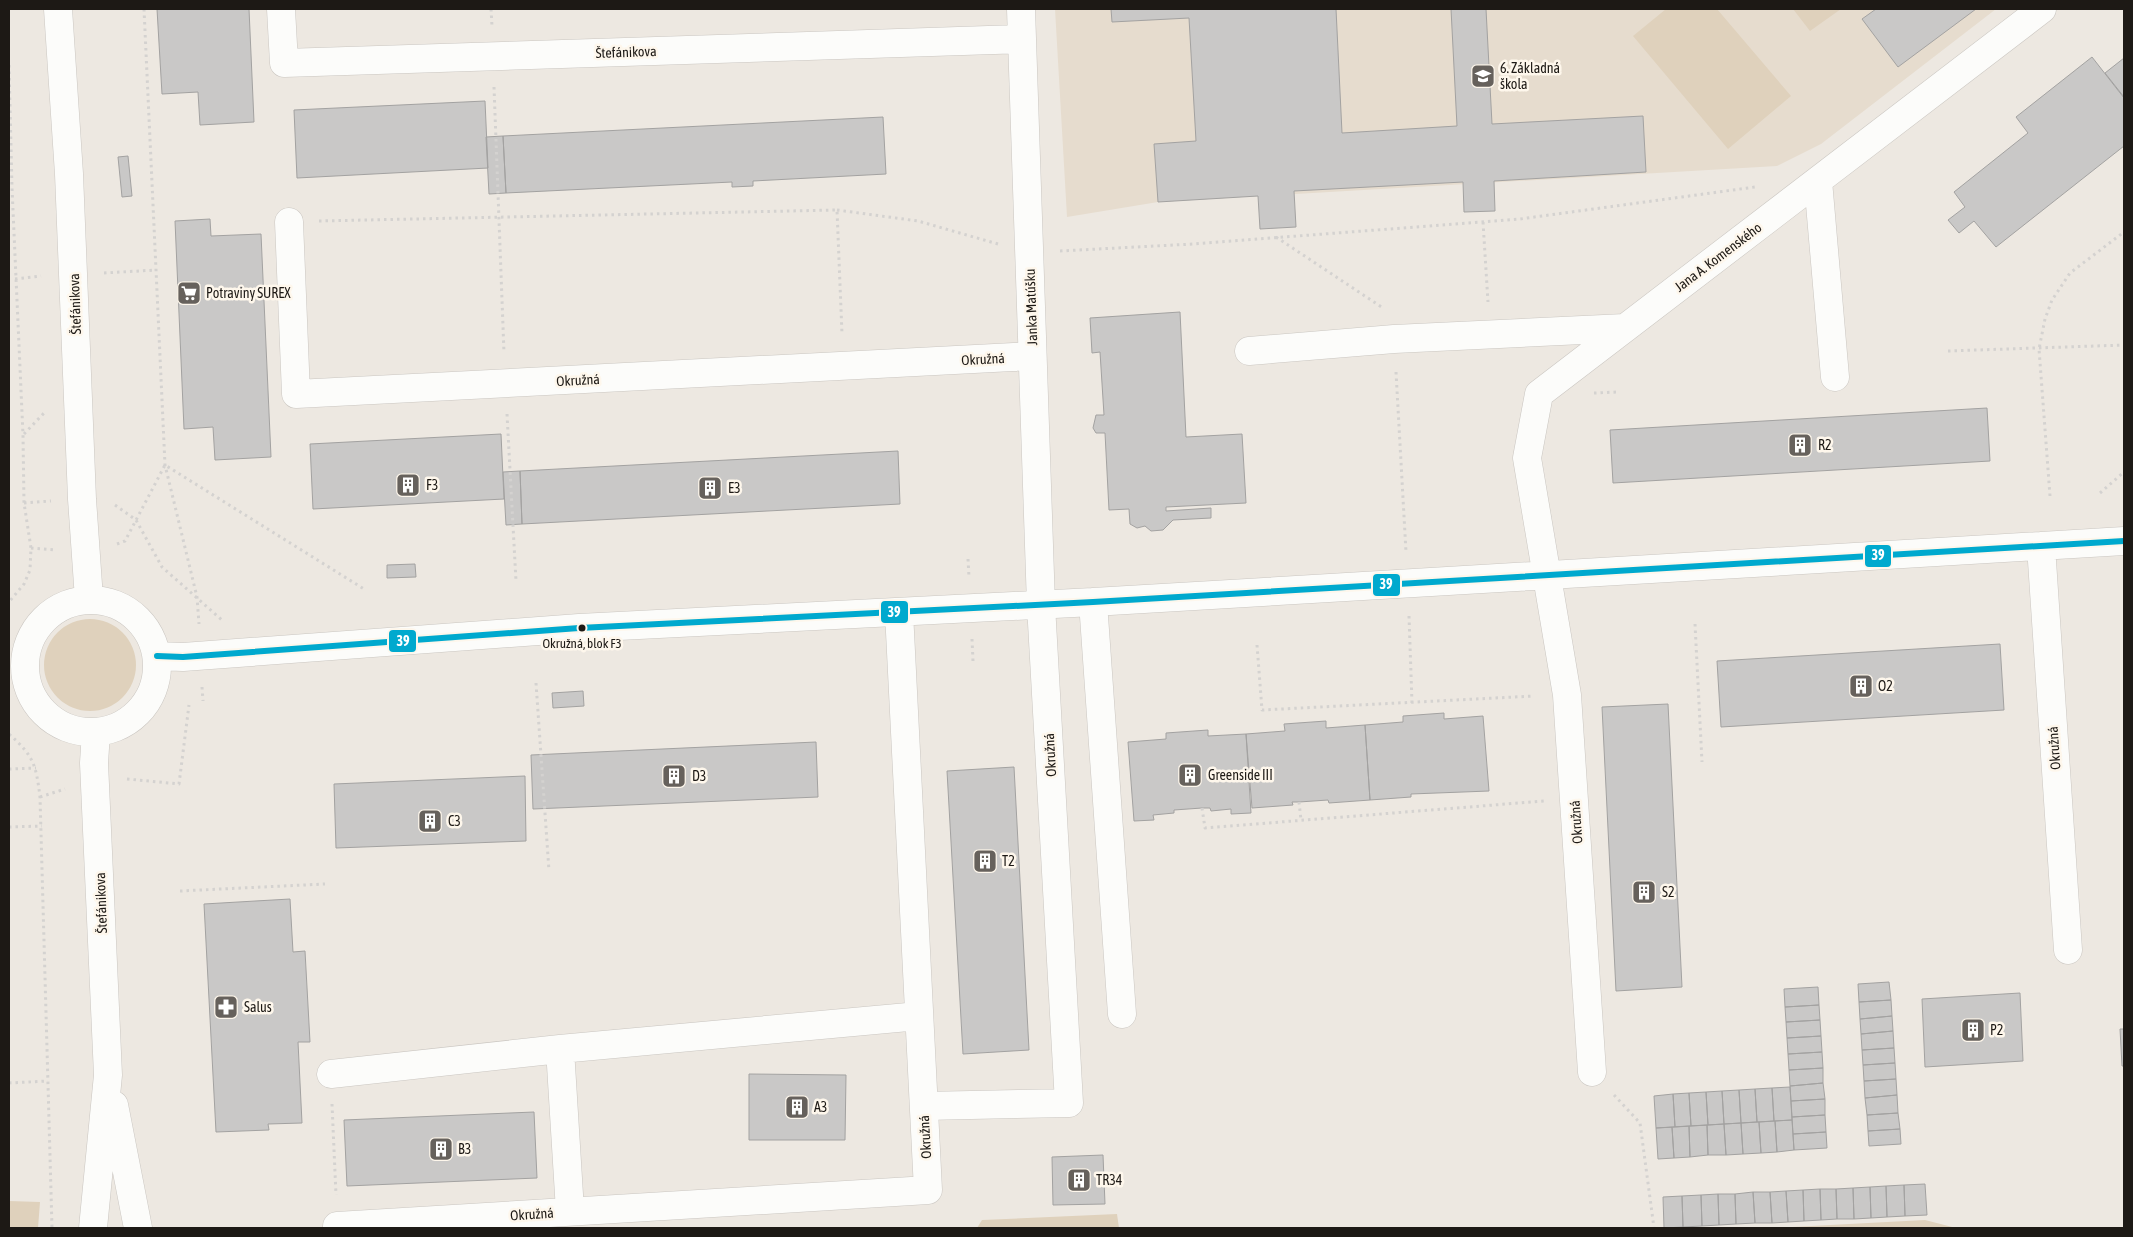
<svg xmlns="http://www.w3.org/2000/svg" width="2133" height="1237" viewBox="0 0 2133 1237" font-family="'Asap Condensed',sans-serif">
	<rect width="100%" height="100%" fill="#ede8e1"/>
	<!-- built -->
	<path fill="#e6dcce" d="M1055,9h941l-175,135 -44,22 -619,36 -91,15z"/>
	<!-- green -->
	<path fill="#dfd1bc" d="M1666,9h51l74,87 -63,53 -95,-113z
		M1793,9h48l-31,22z
		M44 665a46 46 0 1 1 92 0a46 46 0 1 1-92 0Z
		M9,1201l31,1 -2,26h-29z
		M1117,1214l2,14h-142l5,-8z
		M1925,1220l31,8h-184z"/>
	<!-- building -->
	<path fill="#c9c8c7" stroke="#a3a2a1" d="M157,9h92l5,113 -54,3 -2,-33 -36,2z
		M1111,9h228h-3l6,124 115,-7 -6,-117h35l6,115 151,-8 3,56 -152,9 1,30 -31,1 -1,-30 -169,9 2,36 -36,2 -2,-33 -100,6 -4,-58 42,-3 -7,-123 -77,4z
		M1876,9h100l-78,58 -36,-48z
		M2092,57l32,41v48l-128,101 -22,-26 -15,12 -11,-13 17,-13 -11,-15 74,-59 -12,-16z
		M2124,58v39l-19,-24z
		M485,101l3,67 -191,10 -3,-68z
		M883,117l3,57 -133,7v5l-21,1v-5l-226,11 -3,-57z
		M503,136l3,57 -17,1 -3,-57z
		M128,156l4,40 -10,1 -4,-40z
		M210,219l1,17 50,-2 10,223 -56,3 -2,-33 -29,2 -9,-208z
		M1180,312l6,125 56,-3 4,69 -80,4v4l45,-3v10l-38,2 -10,10 -12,1 -6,-5 -8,2 -7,-4 -1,-15 -20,1 -4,-77h-9l-3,-5 3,-13h8l-4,-63 -8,1 -2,-35z
		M1987,408l3,53 -377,22 -3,-53z
		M501,434l3,65 -191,10 -3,-65z
		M898,451l2,53 -378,20 -2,-53z
		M520,471l2,53 -16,1 -3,-53z
		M415,564l1,13 -29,1v-13z
		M2000,644l4,66 -283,17 -4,-66z
		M583,691l1,15 -31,2 -1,-15z
		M1668,704l14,283 -66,4 -14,-284z
		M1444,713v6l39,-3 6,75 -78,3v3l-41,3 -5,-75 38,-3v-6z
		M1326,721v7l39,-3 5,75 -41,3 -1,-3 -29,2h-7l1,3 -41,3 -6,-74 39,-3 -1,-7z
		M1208,730v6l38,-2 5,79 -20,1v-5l-20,2 -1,-3h-8l-28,2v3l-21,2 1,5 -20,1 -6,-79 38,-3v-6z
		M816,742l2,55 -285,12 -2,-54z
		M1014,767l15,283 -66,4 -16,-283z
		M525,776l1,65 -190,7 -2,-64z
		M290,899l3,53 12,-1 5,91h-12l4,81 -34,1 1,6 -53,2 -12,-228z
		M1889,982l2,18 -32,2 -1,-18z
		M1818,987l1,18 -34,2 -1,-18z
		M2020,993l3,68 -98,6 -3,-68z
		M1891,1000l1,16 -32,3 -1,-17z
		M1819,1005l1,15 -34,2 -1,-15z
		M1892,1016l1,15 -32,3 -1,-15z
		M1820,1020l1,16 -34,2 -1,-16z
		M2120,1029h4v37h-2z
		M1893,1031l1,17 -32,2 -1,-16z
		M1821,1036l1,16 -34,2 -1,-16z
		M1894,1048l1,15 -32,2 -1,-15z
		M1822,1052l1,16 -34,2 -1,-16z
		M1895,1063l1,16 -32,2 -1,-16z
		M1823,1068v15l-33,3 -1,-16z
		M749,1074l97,1 -1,65h-96z
		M1896,1079l1,16 -32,3 -1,-17z
		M1823,1083l2,16 -34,2 -1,-15z
		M1790,1087l2,33 -18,1 -2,-33z
		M1772,1088l2,33 -17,1 -2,-33z
		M1755,1089l2,33 -16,1 -2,-33z
		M1739,1090l2,33 -17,1 -2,-33z
		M1722,1091l2,33 -16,1 -2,-33z
		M1706,1092l2,33 -17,1 -2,-33z
		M1689,1093l2,33 -16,1 -2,-33z
		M1673,1094l2,33 -19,1 -2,-32z
		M1897,1095l1,18 -31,2 -2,-17z
		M1825,1099v16l-33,2 -1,-16z
		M534,1112l3,66 -190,8 -3,-66z
		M1898,1113l2,16 -32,2 -1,-16z
		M1825,1115l1,17 -33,2 -1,-17z
		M1792,1120l2,30 -17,2 -2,-31z
		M1775,1121l2,31 -16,1 -2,-31z
		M1757,1122h2l2,31 -18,1 -2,-31z
		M1741,1123l2,31 -17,1 -2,-31z
		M1724,1124l2,31h-18l-1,-30z
		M1707,1125l1,30 -18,2 -1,-31z
		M1689,1126l1,31 -16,1 -2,-31z
		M1672,1127l2,31 -16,1 -2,-31z
		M1900,1129l1,15 -32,2 -1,-15z
		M1826,1132l1,16 -33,2 -1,-16z
		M1103,1155l2,49 -52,1 -1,-48z
		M1925,1184l2,31 -22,1 -1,-31z
		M1904,1185l1,31 -18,1 -1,-31z
		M1886,1186l1,31 -16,1 -1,-31z
		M1870,1187l1,31 -17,1 -1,-31z
		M1853,1188l1,31h-17l-1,-30z
		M1820,1189h16l1,30 -16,1z
		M1820,1189l1,31 -17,1 -1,-31z
		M1803,1190l1,31 -16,1 -2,-31z
		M1786,1191l2,31 -16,1 -2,-31z
		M1753,1192h17l2,31h-17z
		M1753,1192l2,31 -19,1 -1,-30z
		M1718,1194l1,31 -17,1 -1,-31z
		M1718,1194h17l1,30 -17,1z
		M1701,1195l1,31 -19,1 -1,-31z
		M1682,1196l1,31 -19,1 -1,-31z"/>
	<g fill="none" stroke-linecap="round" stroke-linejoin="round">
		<!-- minor casing -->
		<g stroke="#cac6c1" stroke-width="29">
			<path id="minor" d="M58,9l11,165 13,325 7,100
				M281,9l3,54 738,-24
				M1818,181l17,196
				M289,222l7,172 736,-38
				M1249,351l145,-12 231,-11
				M2041,546l27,404
				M25 666a66 66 0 1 1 132 0a66 66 0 1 1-132 0Z
				M1093,602l29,412
				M157,656l26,1 396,-29 514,-26 1031,-61
				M560,1049l10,162
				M1592,1072l-25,-377 -40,-237 12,-64 503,-385
				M331,1074l229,-25 359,-33
				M114,1105l24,123
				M924,1106l145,-3 -28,-498 -20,-596
				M337,1226l591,-36 -29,-578
				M93,1228l15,-153 -14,-312 2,-31"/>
		</g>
		<!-- path -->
		<path stroke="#d4d2d0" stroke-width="3" stroke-dasharray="2.5 4" stroke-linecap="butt" d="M144,9l21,456 32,132 2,27
			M491,9l1,17
			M9,65l3,123 11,247 1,68 7,45 -1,22 -6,14 -15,18
			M494,87l10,266
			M837,210l81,11 80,23
			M319,221l518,-11 5,124
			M1483,222l5,80
			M1276,237l107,71
			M1060,251l133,-7 327,-25 235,-32
			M104,273l52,-3
			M15,279l26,-3
			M1948,351l176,-6
			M1396,372l10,180
			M1594,393l24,-1
			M507,414l9,167
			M24,434l21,-22
			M2100,493l24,-21
			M2050,496l-11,-147 6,-30 7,-19 18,-27 54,-41
			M24,503l27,-2
			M115,505l21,15 26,47 61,54
			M117,544l8,-3 40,-76 199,124
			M31,548l24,2
			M968,559l1,18
			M1409,616l3,87
			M1695,624l7,138
			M972,639l1,22
			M1257,645l5,65 272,-14
			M536,683l13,188
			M202,687l1,14
			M9,734c25,22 27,31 31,63l12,431
			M9,769l27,-1
			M127,779l52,5 10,-79
			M40,797l25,-8
			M1299,802l2,18
			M1202,808l3,20 339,-27
			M9,827l33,-1
			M180,891l145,-7
			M9,1083l39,-2
			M1614,1095l26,28 14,105
			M332,1104l4,91"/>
		<!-- minor -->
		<use href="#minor" stroke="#fcfcfa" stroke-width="28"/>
		<!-- bus-1 casing -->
		<g stroke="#fef7ec" stroke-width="10">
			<path id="bus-1" d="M157,656l26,1 396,-29 514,-26 1031,-61"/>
		</g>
		<!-- bus-1 -->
		<use href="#bus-1" stroke="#00a9ce" stroke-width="6"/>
	</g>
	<!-- icons -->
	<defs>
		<g id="school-square" transform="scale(1.25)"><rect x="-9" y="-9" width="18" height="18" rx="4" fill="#66615c" stroke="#fef7ec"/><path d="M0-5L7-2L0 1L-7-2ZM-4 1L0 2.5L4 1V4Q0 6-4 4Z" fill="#fff"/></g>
		<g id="supermarket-square" transform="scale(1.25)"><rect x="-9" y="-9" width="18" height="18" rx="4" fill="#66615c" stroke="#fef7ec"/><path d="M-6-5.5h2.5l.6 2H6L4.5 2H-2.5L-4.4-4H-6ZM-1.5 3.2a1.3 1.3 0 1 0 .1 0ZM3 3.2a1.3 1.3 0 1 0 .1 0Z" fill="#fff"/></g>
		<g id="building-square" transform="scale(1.25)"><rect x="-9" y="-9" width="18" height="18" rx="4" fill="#66615c" stroke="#fef7ec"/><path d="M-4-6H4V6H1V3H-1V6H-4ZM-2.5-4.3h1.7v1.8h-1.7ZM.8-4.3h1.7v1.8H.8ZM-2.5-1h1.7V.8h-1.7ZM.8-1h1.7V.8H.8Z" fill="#fff"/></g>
		<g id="pharmacy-square" transform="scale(1.25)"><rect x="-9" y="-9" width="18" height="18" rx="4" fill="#66615c" stroke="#fef7ec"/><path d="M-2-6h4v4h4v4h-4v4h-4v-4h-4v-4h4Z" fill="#fff"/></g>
	</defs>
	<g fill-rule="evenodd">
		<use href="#school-square" x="1483" y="76"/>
		<use href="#supermarket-square" x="189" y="293"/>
		<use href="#building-square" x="1800" y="445"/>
		<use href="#building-square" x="408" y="485"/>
		<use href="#building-square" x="710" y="488"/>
		<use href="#building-square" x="1861" y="686"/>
		<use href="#building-square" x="1190" y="775"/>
		<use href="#building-square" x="674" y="776"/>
		<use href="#building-square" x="430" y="821"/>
		<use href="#building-square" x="985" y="861"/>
		<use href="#building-square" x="1644" y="892"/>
		<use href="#pharmacy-square" x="226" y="1007"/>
		<use href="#building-square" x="1973" y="1030"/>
		<use href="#building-square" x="797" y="1107"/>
		<use href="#building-square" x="441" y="1149"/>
		<use href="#building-square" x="1079" y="1180"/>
	</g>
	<!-- markers -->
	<circle fill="#1d1915" stroke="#fef7ec" stroke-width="2" cx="582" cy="628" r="4.5"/>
	<g text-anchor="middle" stroke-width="5" stroke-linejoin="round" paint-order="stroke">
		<!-- bus labels -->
		<g font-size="13" fill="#1d1915" stroke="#fef7ec">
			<text x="582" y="648">Okružná, blok F3</text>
		</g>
		<!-- street labels -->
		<g font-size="14" fill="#1d1915" stroke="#fef7ec">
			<text transform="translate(626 52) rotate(-2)" y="5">Štefánikova</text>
			<text transform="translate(1718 257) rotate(-37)" y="5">Jana A. Komenského</text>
			<text transform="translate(75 304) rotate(-92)" y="5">Štefánikova</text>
			<text transform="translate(1031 307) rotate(-92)" y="5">Janka Matúšku</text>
			<text transform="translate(983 359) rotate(-3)" y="5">Okružná</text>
			<text transform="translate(578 380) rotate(-3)" y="5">Okružná</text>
			<text transform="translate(2054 748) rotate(-94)" y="5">Okružná</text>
			<text transform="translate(1050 755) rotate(-93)" y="5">Okružná</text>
			<text transform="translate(1576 822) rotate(-94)" y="5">Okružná</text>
			<text transform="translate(101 903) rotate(-92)" y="5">Štefánikova</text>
			<text transform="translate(925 1137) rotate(-93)" y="5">Okružná</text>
			<text transform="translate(532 1214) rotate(-4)" y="5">Okružná</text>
		</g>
		<!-- poi labels -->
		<g font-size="14" fill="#1d1915" stroke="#fef7ec" text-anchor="start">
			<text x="1500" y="73">6. Základná<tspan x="1500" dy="16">škola</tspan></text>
			<text x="206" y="298">Potraviny SUREX</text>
			<text x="1818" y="450">R2</text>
			<text x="426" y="490">F3</text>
			<text x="728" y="493">E3</text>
			<text x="1878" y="691">O2</text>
			<text x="1208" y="780">Greenside III</text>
			<text x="692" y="781">D3</text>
			<text x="448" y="826">C3</text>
			<text x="1002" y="866">T2</text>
			<text x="1662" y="897">S2</text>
			<text x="244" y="1012">Salus</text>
			<text x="1990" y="1035">P2</text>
			<text x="814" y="1112">A3</text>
			<text x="458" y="1154">B3</text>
			<text x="1096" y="1185">TR34</text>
		</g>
	</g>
	<g stroke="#fef7ec" stroke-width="2">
		<rect x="1864" y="544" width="28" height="24" rx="5" fill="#00a9ce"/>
		<rect x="1372" y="573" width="29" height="24" rx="5" fill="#00a9ce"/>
		<rect x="880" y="600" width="29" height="24" rx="5" fill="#00a9ce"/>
		<rect x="388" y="629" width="29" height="24" rx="5" fill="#00a9ce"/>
	</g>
	<g font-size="14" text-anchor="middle" font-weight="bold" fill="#fff">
		<text x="1878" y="560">39</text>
		<text x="1386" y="589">39</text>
		<text x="894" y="617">39</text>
		<text x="403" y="646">39</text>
	</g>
	<!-- border -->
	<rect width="2133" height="1237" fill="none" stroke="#1d1915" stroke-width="20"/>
</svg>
